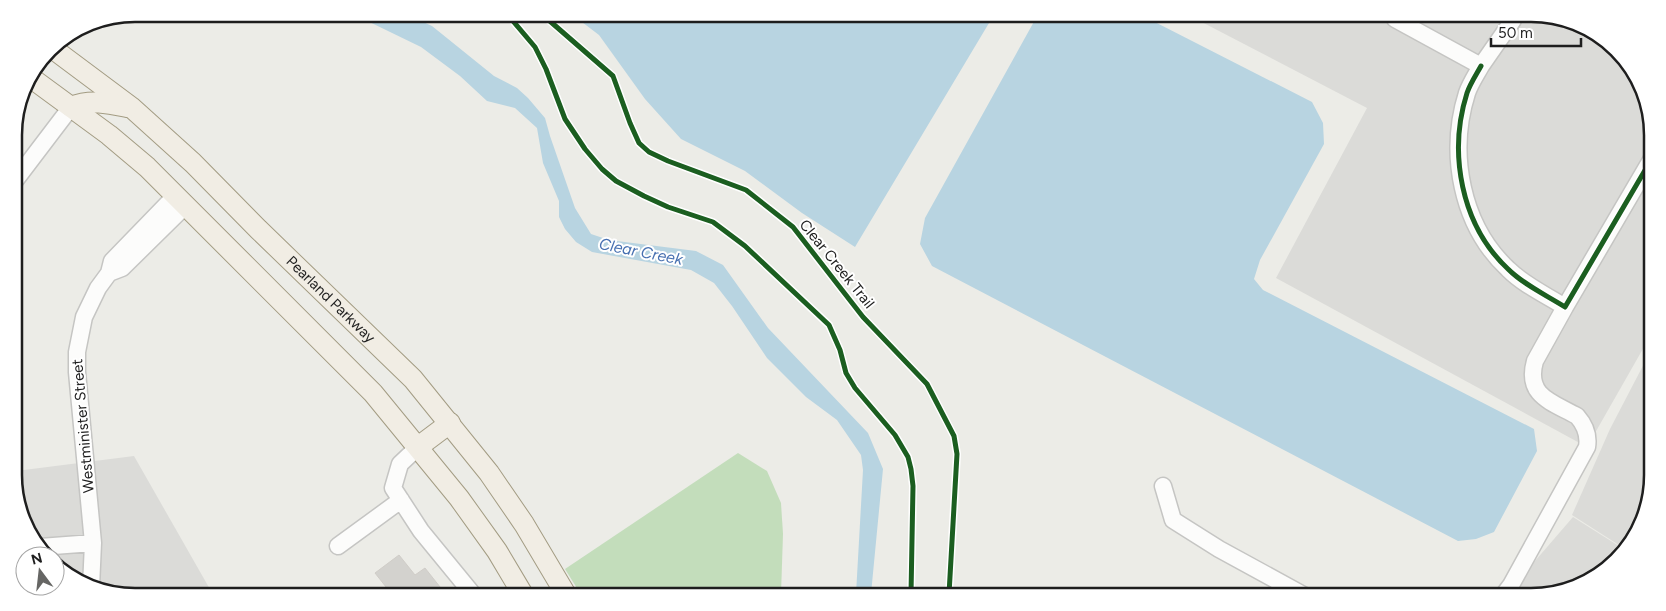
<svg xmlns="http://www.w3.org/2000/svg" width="1666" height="611" viewBox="0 0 1666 611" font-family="Figtree,sans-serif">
	<rect width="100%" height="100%" fill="#ecece7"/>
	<!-- residential -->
	<path fill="#dbdbd8" d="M1194,18l375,2 53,36 29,63 -3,221 -61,107 -311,-169 91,-170z
		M1648,356l-2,158 -24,33 -50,-32 38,-86z
		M134,456l77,135h-114l-42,-28v-7h-11l-28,-57v-28z
		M1573,517l49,31 -18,24 -66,25h-34z"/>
	<!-- forest -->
	<path fill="#c3ddbb" d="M738,453l29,18 14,32 2,31 -2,60 -201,-1 -15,-24z"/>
	<!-- water -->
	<path fill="#b8d4e1" d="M355,15h53l24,11 62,50 23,12 11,10 17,20 5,18 25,72 16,26 18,6 87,11 27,14 45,63 100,105 15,36 -12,125h-15l7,-124 -2,-15 -24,-35 -31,-23 -39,-39 -35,-52 -18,-23 -23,-13 -99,-18 -16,-10 -11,-13 -6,-12v-16l-16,-38 -6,-35 -22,-20 -28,-7 -27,-25 -39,-29z
		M574,16l418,2 -137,229 -53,-34 -57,-42 -64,-32 -36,-40 -46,-64z
		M1036,18h111l165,84 11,21 1,21 -64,116 -6,19 9,11 271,139 3,22 -43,81 -18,7 -18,2 -526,-275 -12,-22 5,-26z"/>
	<!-- building -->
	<path fill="#d3d2ce" stroke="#d0cdc8" d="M399,555l16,20 10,-7 19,24h-54l-15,-19z"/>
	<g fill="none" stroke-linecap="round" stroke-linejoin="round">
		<!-- minor casing -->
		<g stroke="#c5c5c3" stroke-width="19">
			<path id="minor" d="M1395,19l86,47 32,-46
				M1481,66c-5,9 -11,18 -14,27 -19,60 -6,132 41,176 16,16 38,26 57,38l86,-147
				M14,182l57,-75
				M109,273l13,-5 63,-62
				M418,447l-18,17 -7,24 28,43 50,61
				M1163,486l10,34 46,29 86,47
				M338,546l63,-46
				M40,547l53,-4
				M91,587l2,-44 -16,-171v-20l7,-35 14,-29 11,-15 3,-12 63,-65
				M1502,597l9,-12 76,-138c2,-12 -2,-22 -10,-31 -25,-14 -52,-20 -42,-55l30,-54"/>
		</g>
		<!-- major casing -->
		<g stroke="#a39c83" stroke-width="22">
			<g id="major">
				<path id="s1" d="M52,48l79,59 62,56 65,66 155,150 76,94 35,51 41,69"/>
				<path d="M30,77l79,58 38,32 226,226 86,105 38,53 25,42"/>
				<path d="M71,107c19,-8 37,-4 56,0"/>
				<path d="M418,447l32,-24"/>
			</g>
		</g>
		<!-- minor -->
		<use href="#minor" stroke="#fcfcfb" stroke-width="16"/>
		<!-- major -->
		<use href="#major" stroke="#f1ede4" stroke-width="20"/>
		<!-- cycleway casing -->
		<g stroke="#fff" stroke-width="8">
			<path id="cycleway" d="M508,15l27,32 11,22 19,50 20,30 17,20 14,12 28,15 24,11 45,15 32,24 84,79 11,25 6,23 9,15 40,47 13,22 3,12 2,17 -2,108
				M544,16l69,60 17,47 9,20 10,9 19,9 78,29 47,37 70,90 64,67 27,52 3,18 -8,140
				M1481,66c-5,9 -11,18 -14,27 -19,60 -6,132 41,176 16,16 38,26 57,38l86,-147"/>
		</g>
		<!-- cycleway -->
		<use href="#cycleway" stroke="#1b5e20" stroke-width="5"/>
	</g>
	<g text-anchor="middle" stroke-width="4" stroke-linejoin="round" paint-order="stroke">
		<!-- street labels -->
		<g font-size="15" fill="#1e1e1e" stroke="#fff">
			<text transform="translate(837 264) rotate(51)" y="5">Clear Creek Trail</text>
			<text dy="5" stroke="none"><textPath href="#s1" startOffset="376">Pearland Parkway</textPath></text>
			<text transform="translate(83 426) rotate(-95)" y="5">Westminister Street</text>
		</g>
		<!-- water labels -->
		<g font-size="16" font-style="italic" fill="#4770b1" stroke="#fff">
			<text transform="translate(641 251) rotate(11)" y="6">Clear Creek</text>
		</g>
	</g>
	<!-- crop -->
	<path d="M0 0H1666V611H0ZM135 22H1531A113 113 0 0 1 1644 135V475A113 113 0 0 1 1531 588H135A113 113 0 0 1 22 475V135A113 113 0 0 1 135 22Z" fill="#fff" fill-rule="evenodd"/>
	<path fill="none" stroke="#1e1e1e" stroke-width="2.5" d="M135 22H1531A113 113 0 0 1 1644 135V475A113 113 0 0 1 1531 588H135A113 113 0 0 1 22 475V135A113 113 0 0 1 135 22Z"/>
	<!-- north arrow -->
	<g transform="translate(40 571) rotate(345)"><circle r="24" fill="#ffffff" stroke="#a5a5a5"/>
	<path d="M0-4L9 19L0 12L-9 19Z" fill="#666664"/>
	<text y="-8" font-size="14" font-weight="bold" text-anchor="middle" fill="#1e1e1e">N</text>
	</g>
	<!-- scale -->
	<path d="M1491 38v8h90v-8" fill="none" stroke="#1e1e1e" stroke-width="2.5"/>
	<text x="1498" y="38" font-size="15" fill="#1e1e1e" stroke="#ffffff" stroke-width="4" paint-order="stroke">50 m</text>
</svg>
